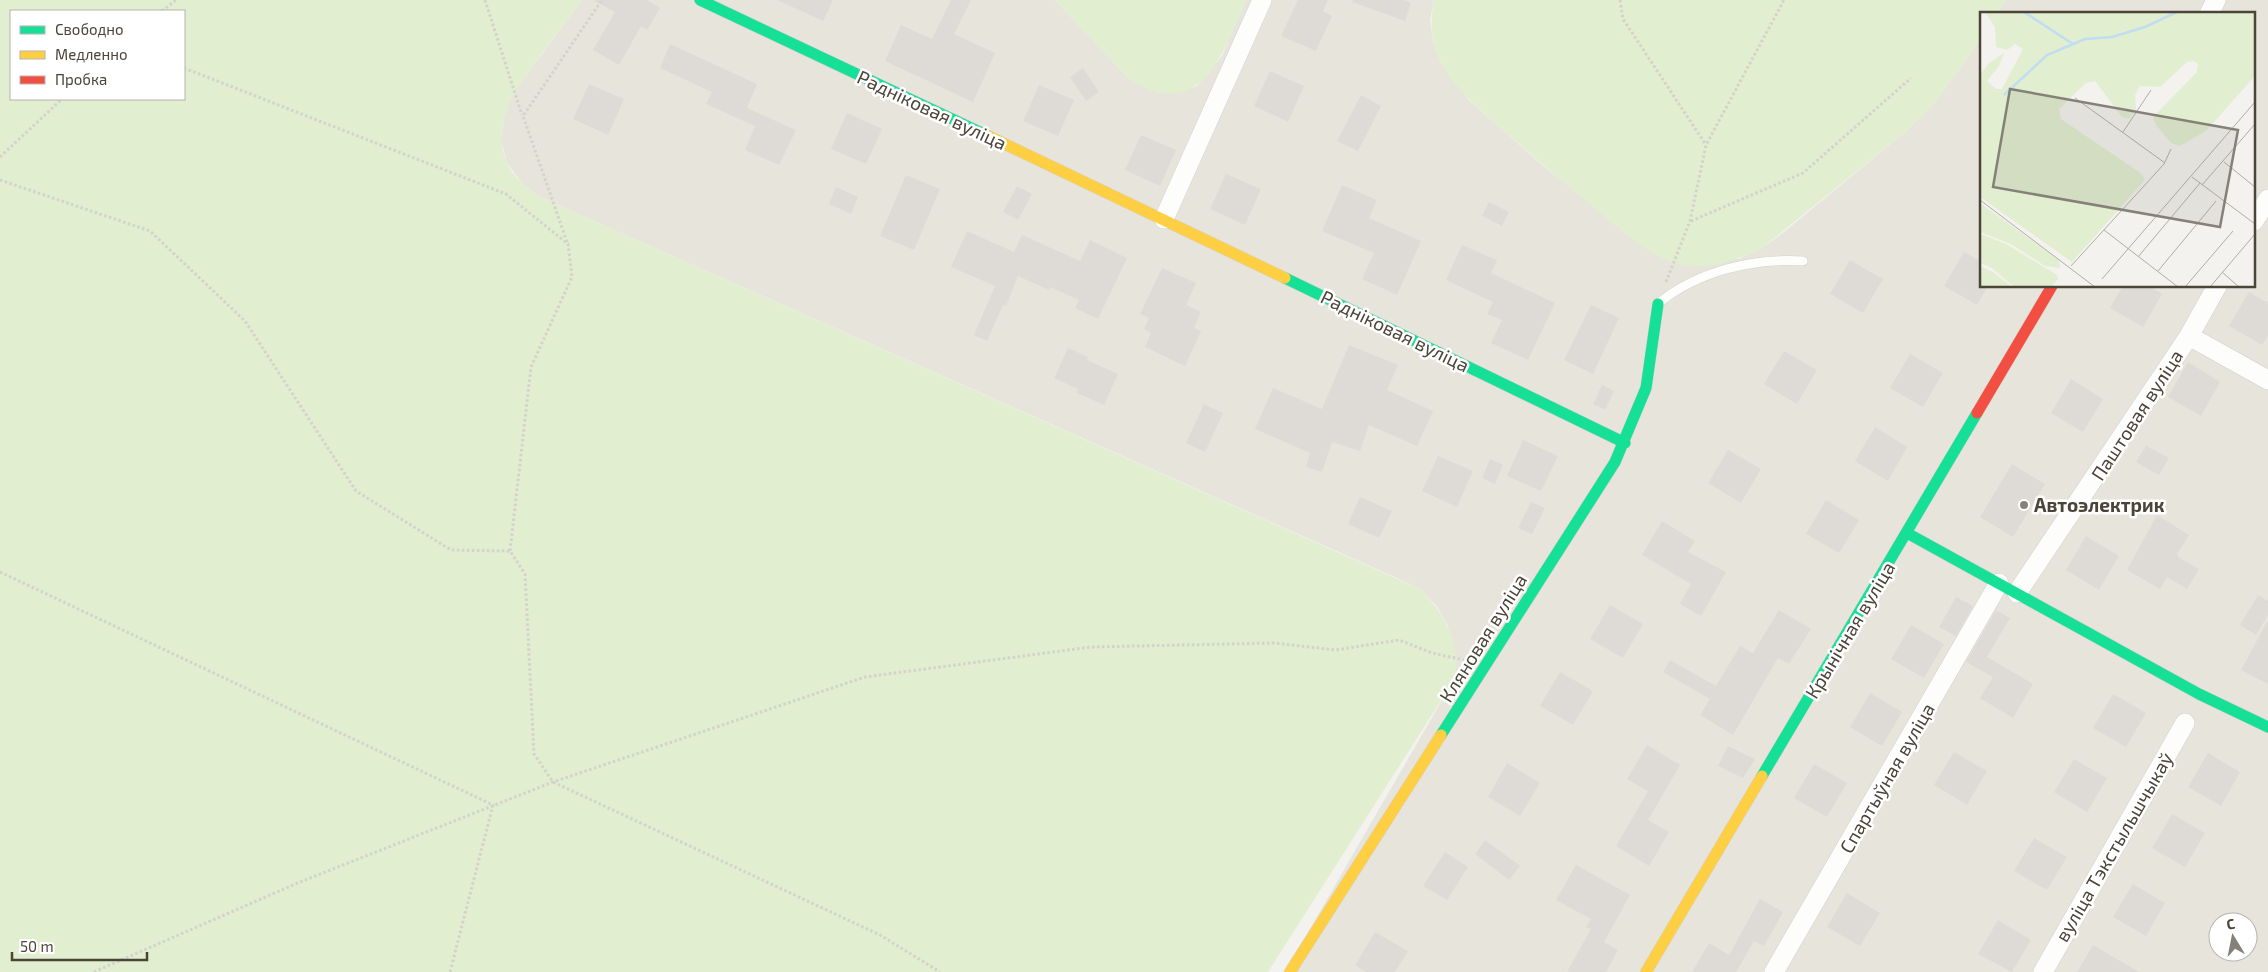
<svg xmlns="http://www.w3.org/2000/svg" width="2268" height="972" viewBox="0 0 2268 972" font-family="'Exo 2',sans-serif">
	<rect width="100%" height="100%" fill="#f4f2ee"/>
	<!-- residential -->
	<path fill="#e7e4dc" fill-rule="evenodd" d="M582,0h473l74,79 31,14 21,-1 16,-6 25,-30 24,-56h188l-4,20 3,22 8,21 28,37 72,64 103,83 94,12 24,-11 22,-16 121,-100 28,-27 49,-67v248h272v-272h-257l8,-14h263v972h-983l164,-284 -1,-63 -12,-20 -16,-16 -23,-11 -859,-382 -16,-13 -15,-20 -6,-23 3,-21 6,-19 12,-19zM2218,922h30v30h-30z"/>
	<!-- green -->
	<path fill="#e1eecf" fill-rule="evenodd" d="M0,0h582c-13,17 -26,35 -39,52 -23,32 -54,69 -36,111 6,14 20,24 31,33l882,393c21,21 40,49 36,80 -1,6 -5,13 -7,19l-181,284h-1268zM184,11v88h-173v-88z
		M1055,0h191c-22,52 -46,126 -117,79z
		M1434,0h571l-8,14h-15v24l-49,67 -28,27 -143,116c-31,15 -64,26 -98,11 -25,-11 -46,-32 -67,-49 -34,-28 -68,-57 -101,-86 -20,-19 -43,-37 -55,-62 -11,-20 -11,-40 -7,-62z"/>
	<!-- building -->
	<path fill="#dedbd6" d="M593,0h54l13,8 -13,22 -6,-4 -22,39 -26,-15 22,-38z
		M777,0h56l-10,21z
		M951,0h20l-17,34 41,19 -22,49 -88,-41 16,-36 31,14z
		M1298,0h30l-5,11 9,5 -16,35 -35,-15z
		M1353,0h50l8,3 -6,18 -53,-19z
		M670,44l87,40 -10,24 49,22 -17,35 -34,-15 10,-24 -49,-22 6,-12 -52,-24z
		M1083,68l16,24 -13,9 -16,-24z
		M1270,71l34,15 -16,36 -34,-16z
		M589,84l35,15 -16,36 -35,-16z
		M1039,85l35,15 -16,36 -35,-15z
		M1361,95l20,11 -23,45 -21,-10z
		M847,113l35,16 -16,35 -35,-15z
		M1141,135l35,15 -16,36 -35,-16z
		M1226,174l35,15 -16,36 -35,-16z
		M906,175l34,14 -26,61 -34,-14z
		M1342,185l35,15 -8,18 52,23 -24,54 -35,-16 12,-26 -52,-22z
		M1017,186l15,8 -14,26 -15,-8z
		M836,187l22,10 -7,17 -22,-10z
		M1489,202l20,10 -7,14 -20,-10z
		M967,231l47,21 8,-17 58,26 10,-21 37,18 -29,61 -23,-11 4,-8 -29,-13 -1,3 -31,-14 -12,30 -3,-1 -16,36 -13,-6 21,-49 -44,-19z
		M1462,245l35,15 -6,13 64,30 -27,57 -37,-17 11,-23 -15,-6 6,-12 -47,-22z
		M1964,252l18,10v24h6l-11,19 -33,-19z
		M1850,260l33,19 -20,34 -33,-19z
		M1162,268l34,15 -10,22 15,7 -7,16 7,3 -16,35 -40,-19 6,-14 -7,-4 5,-11 -9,-4z
		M2123,286h27l12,8 -19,33 -33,-19z
		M2249,292l19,11v33l-6,9 -33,-19z
		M1591,305l28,13 -26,56 -29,-14z
		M1349,345l49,20 -11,25 46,21 -16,35 -48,-21 -9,26 -28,-9 -10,30 -16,-5 4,-14 -55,-24 18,-41 49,21z
		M1068,348l20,9 -1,3 31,14 -14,31 -27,-12 1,-4 -24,-11z
		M1784,351l33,19 -20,34 -33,-20z
		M1910,354l33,19 -20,34 -33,-19z
		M2188,362l32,20 -19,34 -33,-19z
		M2071,379l32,20 -20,33 -32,-19z
		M1602,385l12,6 -9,19 -12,-6z
		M1204,404l19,9 -18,39 -19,-9z
		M1875,427l32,20 -19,34 -33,-20z
		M1523,440l35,16 -17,35 -34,-15z
		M2146,446l23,12 -10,17 -23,-13z
		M1728,450l33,19 -20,34 -33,-20z
		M1438,456l35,15 -16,36 -35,-16z
		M1490,459l13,6 -8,19 -13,-6z
		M2012,464l33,20 -32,53 -33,-20z
		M1360,497l32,14 -13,27 -31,-14z
		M1826,500l33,20 -20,33 -33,-19z
		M1531,502l14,6 -13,26 -14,-6z
		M2157,515l32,20 -12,19 2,2 -1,1 21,12 -12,20 -20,-12 -7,12 -33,-19z
		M1662,521l33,20 -7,11 38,20 -25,44 -21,-12 11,-20 -49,-29z
		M2086,536l33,20 -20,34 -33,-20z
		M2258,595l10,6v14l-12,20 -16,-10z
		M1956,597l17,9 -17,30 -17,-9z
		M1610,605l33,19 -20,34 -33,-19z
		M1779,610l32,19 -22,35 -11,-6 -45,77 -33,-20 10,-16 -47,-27 7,-12 46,26 24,-40 13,7z
		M1996,610l14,8 -23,39 46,27 -20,34 -33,-20 13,-21 -27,-15z
		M2268,620v64l-27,-14z
		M1911,625l33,19 -20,34 -33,-19z
		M1560,672l33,19 -20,34 -33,-19z
		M1870,693l32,19 -20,34 -32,-19z
		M2113,694l33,19 -20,34 -33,-19z
		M1647,745l33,20 -32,55 21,12 -20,34 -33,-20 32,-55 -21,-12z
		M1728,746l27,13 -12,19 -25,-12z
		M1954,752l33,19 -20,34 -33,-20z
		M2208,753l32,19 -19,34 -33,-19z
		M2074,759l33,19 -20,34 -33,-20z
		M1507,763l33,20 -20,33 -32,-19z
		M1814,764l33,19 -20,34 -33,-19z
		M2172,814l33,19 -20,34 -33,-19z
		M2034,838l33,19 -20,33 -33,-19z
		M1485,840l35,26 -11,14 -34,-26z
		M1445,852l23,15 -21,33 -24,-14z
		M1576,865l54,30 -26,47 14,8 -12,22h-39l24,-43 -5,-2 5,-8 -35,-19z
		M2133,884l32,19 -19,33 -33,-19z
		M1847,893l33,20 -20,33 -33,-19z
		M1760,899l23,13 -19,34 -10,-5 -18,31h-44l17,-29 20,12z
		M1998,920l33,20 -19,32 -34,-18z
		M1375,932l33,19 -13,21h-29l-11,-7z
		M2093,945l46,27h-62z"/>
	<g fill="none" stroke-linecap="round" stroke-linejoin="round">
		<!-- lane casing -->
		<g stroke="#d2d0cb" stroke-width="10">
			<path id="lane" d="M1660,302c39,-31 93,-44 143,-41"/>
		</g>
		<!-- street casing -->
		<g stroke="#d2d0cb" stroke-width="20">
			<path id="street" d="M2209,14l7,-14
				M1164,219l98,-219
				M2254,221l14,-22
				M2189,336l79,44
				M2017,593l172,-257 28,-50
				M1774,972l225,-389
				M2043,972l142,-249"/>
		</g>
		<!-- fast casing -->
		<g stroke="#d3cfc5" stroke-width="12">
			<path id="fast" d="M700,0l286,135
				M1285,278l340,165
				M1907,533l292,161 69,33
				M1441,735l174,-273 31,-74 12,-84
				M1762,776l215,-363"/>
		</g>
		<!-- slow casing -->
		<g stroke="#d3cfc5" stroke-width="12">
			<path id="slow" d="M986,135l299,143
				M1290,972l151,-237
				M1646,972l116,-196"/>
		</g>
		<!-- jam casing -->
		<g stroke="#d3cfc5" stroke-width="12">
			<path id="jam" d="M1977,413l75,-127"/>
		</g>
		<!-- path -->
		<path stroke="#d3d2cc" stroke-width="3" stroke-dasharray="2.5 2.5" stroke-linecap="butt" d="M485,0l37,115
			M1620,0l3,19 83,126
			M162,11l14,-11
			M184,68l322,126 62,50 4,33 -41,90 -21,184
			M0,157l62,-58
			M0,180l150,51 95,90 111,170 95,59 59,1 15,23 9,180 19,28 327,153 60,37
			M1691,221l112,-48 108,-95
			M567,242l-44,-126 79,-116
			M1666,282l24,-61 16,-76 78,-145
			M0,572l493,233 -43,167
			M94,972l206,-90 253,-100 312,-105 226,-30 183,-4 62,7 63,-10 33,13 32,7"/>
		<!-- lane -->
		<use href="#lane" stroke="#fdfdfc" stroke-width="9"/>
		<!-- street -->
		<use href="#street" stroke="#fdfdfc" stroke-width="19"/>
		<!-- fast -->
		<use href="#fast" stroke="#16e098" stroke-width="11"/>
		<!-- slow -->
		<use href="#slow" stroke="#ffcf43" stroke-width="11"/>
		<!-- jam -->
		<use href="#jam" stroke="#f24e42" stroke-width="11"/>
	</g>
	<!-- markers -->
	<circle fill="#868178" stroke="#fff" stroke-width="2" cx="2024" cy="505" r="5"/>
	<g text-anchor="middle" stroke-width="5" stroke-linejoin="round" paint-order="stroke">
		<!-- street labels -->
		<g font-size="19" fill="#4b4439" stroke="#fff">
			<text transform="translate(932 110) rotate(25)" y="7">Радніковая вуліца</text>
			<text transform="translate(1395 331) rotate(26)" y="7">Радніковая вуліца</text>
			<text transform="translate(2137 415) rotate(-57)" y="7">Паштовая вуліца</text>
			<text transform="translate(1850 630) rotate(-59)" y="7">Крынічная вуліца</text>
			<text transform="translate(1483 638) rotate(-58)" y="7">Кляновая вуліца</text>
			<text transform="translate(1887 778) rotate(-60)" y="7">Спартыўная вуліца</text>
			<text transform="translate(2114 847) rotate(-60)" y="7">вуліца Тэкстыльшчыкаў</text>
		</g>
		<!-- poi labels -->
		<g font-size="19" font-weight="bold" fill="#4b4439" stroke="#fff" text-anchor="start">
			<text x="2034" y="512">Автоэлектрик</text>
		</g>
	</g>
	<!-- overview -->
	<g transform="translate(1980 12)">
		<rect width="275" height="275" fill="#f4f2ee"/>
		<path d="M5,0h270v64l-49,55 -26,15 -9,-3 -15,-18 -3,-8 44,-45 1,-8 -4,-3 -7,1 -27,25 -20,-1 -5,9 1,14 -7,10 -7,-2 -27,-36 -9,2 -27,26 2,10 81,55 3,6 -73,82 -92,-65v-122l9,-12 15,-10 -5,13 -12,15 9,8h6l21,-40 -8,-5 -8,6 -11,-3 -1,-20zM0,191l79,57 1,8 -15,-2 -34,-22 -31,-12zM0,222l26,10 51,31 1,4 -7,8h-37l-22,-19 -12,-5zM0,254l13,6 19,15h-32z" fill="#e1eecf"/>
		<path fill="none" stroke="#c0ddf1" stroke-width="2.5" d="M44,0l49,32M24,83l43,-40 38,-16 27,-2 33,-10 32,-15"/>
		<path fill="none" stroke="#b0aca6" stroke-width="1" d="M95,86l90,65M143,120l28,-42M244,150l31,25M212,165l63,47M222,173l53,-61M0,188l115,87M124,218l74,57M158,245l62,-74M91,254l93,-102 7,-15M178,259l58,-70M242,260l17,15M122,267l153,-177M205,275l48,-56M230,275l45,-53"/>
		<path fill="#868178" fill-opacity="0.15" stroke="#868178" stroke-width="2.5" d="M30,77l228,41 -18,97 -227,-40z"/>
		<rect width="275" height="275" fill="none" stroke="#4b4439" stroke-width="2.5"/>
	</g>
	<!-- legend -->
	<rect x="10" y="10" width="175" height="90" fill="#ffffff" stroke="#b7b4b0"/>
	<rect x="20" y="26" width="25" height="8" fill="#16e098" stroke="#b7b4b0"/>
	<text x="55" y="35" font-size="15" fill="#4b4439">Свободно</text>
	<rect x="20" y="51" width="25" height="8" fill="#ffcf43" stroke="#b7b4b0"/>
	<text x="55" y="60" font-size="15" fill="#4b4439">Медленно</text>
	<rect x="20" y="76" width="25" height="8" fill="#f24e42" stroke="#b7b4b0"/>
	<text x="55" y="85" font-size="15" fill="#4b4439">Пробка</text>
	<!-- north arrow -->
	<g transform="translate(2233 937) rotate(350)"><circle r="24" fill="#ffffff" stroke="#b7b4b0"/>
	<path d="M0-4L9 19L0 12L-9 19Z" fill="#868178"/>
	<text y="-8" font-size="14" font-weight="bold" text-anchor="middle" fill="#4b4439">С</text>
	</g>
	<!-- scale -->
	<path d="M12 952v8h135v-8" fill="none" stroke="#4b4439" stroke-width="2.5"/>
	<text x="20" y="952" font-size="15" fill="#4b4439" stroke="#ffffff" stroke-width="4" paint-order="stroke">50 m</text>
</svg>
